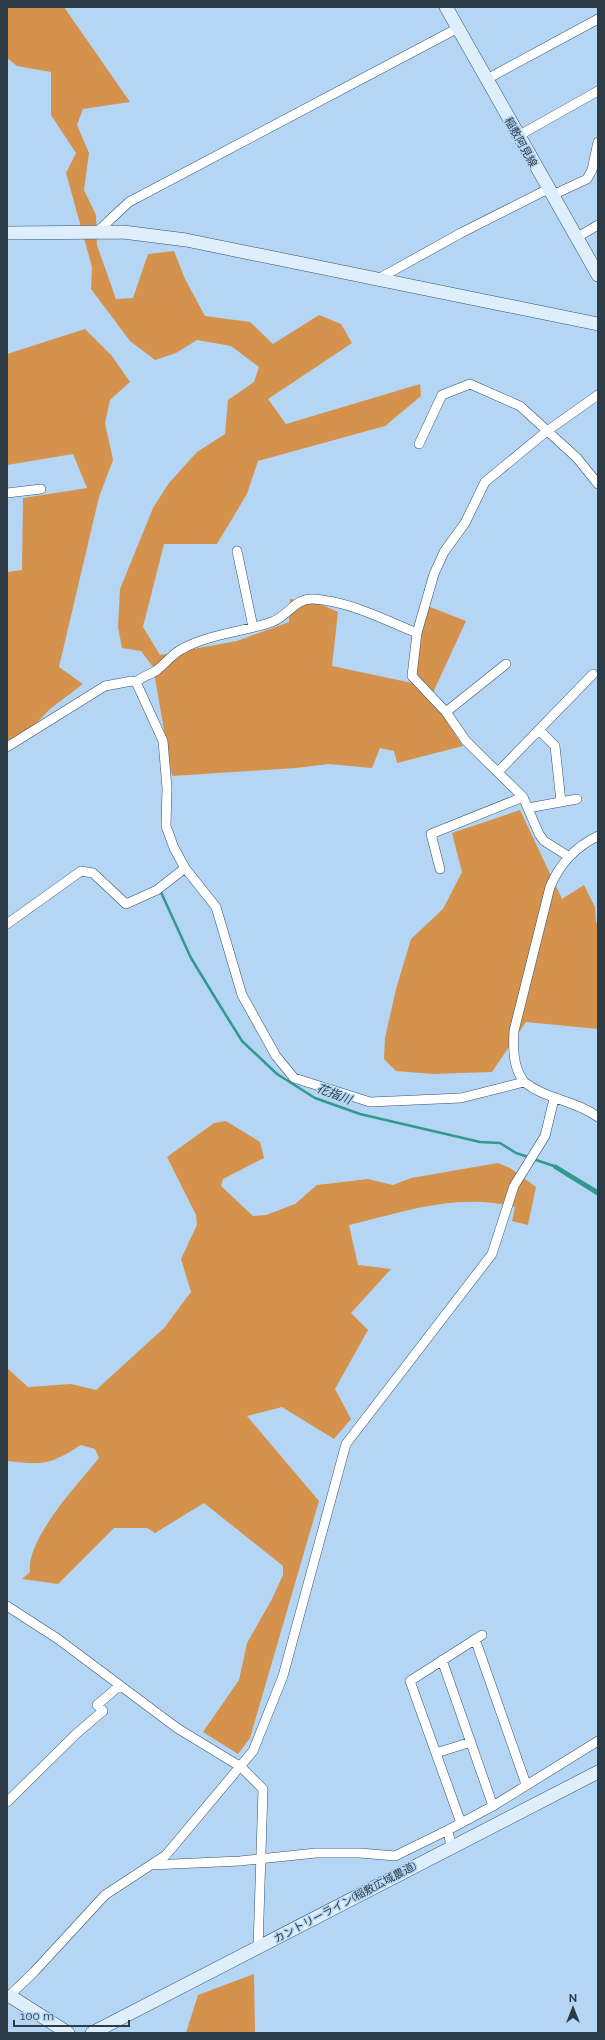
<svg xmlns="http://www.w3.org/2000/svg" width="605" height="2040" viewBox="0 0 605 2040" font-family="Raleway,'Noto Sans JP',sans-serif">
	<rect width="100%" height="100%" fill="#b4d6f4"/>
	<!-- green -->
	<path fill="#d5924c" d="M7,7h57l66,95 -47,7 -6,16 12,28 -5,37 12,25 1,30 19,54 17,-1 15,-44 26,-3 11,28 20,37 45,6 23,22 46,-29 22,9 11,19 -84,56 18,25 134,-40 1,12 -36,30 -127,35 -11,33 -30,50h-53l-21,83 17,28 77,-14 52,-19 1,-23 30,5 18,8 -6,54 80,17 13,-78 41,16 -35,76 32,49 -66,17 -3,-12 -14,-3 -8,20 -43,-4 -33,4 -124,8 -19,-109 -12,-16 -19,-3 -4,-21 2,-38 33,-81 16,-25 28,-31 28,-18 3,-34 26,-18 5,-15 -28,-21 -34,-6 -21,13 -21,7 -25,-19 -39,-52 1,-22 -26,-94 10,-20 -25,-38v-43l-34,-6 -10,-8z
		M85,329l27,27 18,26 -20,18 -5,23 8,37 -14,37 -40,170 24,17 -33,25 -21,22 -22,10v-169l15,-2 1,-72 64,-10 -14,-34 -66,11v-111z
		M520,810l42,89 22,-14 11,22 1,15 2,1v106l-72,-7 -34,50 -59,2 -37,-3 -12,-12 1,-21 11,-49 15,-50 32,-30 19,-37 -10,-39z
		M226,1121l34,21 4,16 -41,21 -2,7 32,30 13,-1 29,-11 22,-19 51,-6 25,6 18,-7 87,-15 12,5 26,19 -8,38 -16,-4 3,-14c-56,-15 -112,5 -166,18l9,40 33,4 -40,44 17,17 -33,59 16,30 -17,20 -52,-32 -35,9 72,85 -69,237 -12,16 -35,-22 36,-52 8,-37 25,-44 11,-24v-9l-79,-63 -49,30 -8,-5h-33l-56,56 -36,-5 8,-7c-4,-33 48,-88 69,-114l-4,-9 -14,-4c-32,20 -36,20 -74,16v-93l21,19 43,-3 25,6 68,-62 27,-36 -10,-33 16,-34 -1,-10 -29,-58 47,-34z
		M254,1974l1,59h-69l12,-38z"/>
	<!-- water -->
	<path fill="#33988d" d="M555,1164l43,26v6l-45,-28z"/>
	<g fill="none" stroke-linecap="round" stroke-linejoin="round">
		<!-- stream -->
		<path stroke="#33988d" stroke-width="2.5" d="M160,890l31,68 28,46 23,37 35,33 38,24 45,16 120,28 20,1 16,10 12,4
			M533,1159l24,8"/>
		<!-- street casing -->
		<g stroke="#35536c" stroke-width="10">
			<path id="street" d="M487,79l111,-60
				M518,136l80,-45
				M98,231l31,-29 329,-174
				M576,238l22,-13
				M378,279l83,-46 87,-44 9,4 30,-14 5,-9 6,-28
				M419,444l23,-49 28,-11 50,22 57,52 21,26
				M7,493l34,-4
				M237,551l16,76
				M136,682c5,-5 14,-7 21,-12 9,-7 15,-16 25,-21 27,-15 61,-17 90,-27 16,-6 23,-24 41,-23 36,2 71,21 104,34
				M446,712l60,-48
				M539,730l16,16 6,56
				M7,747l98,-61 27,-5 4,1 27,59 4,47 -1,38 8,22 11,20 31,39 26,88 34,61 18,22 76,24 91,-4 63,-16c23,18 51,18 74,35
				M498,772l95,-98
				M523,797l-57,-56 -20,-29 -34,-36 5,-43 17,-59 10,-22 21,-29 20,-41 62,-51 51,-36
				M528,808l49,-9
				M440,869l-9,-35 92,-37 16,37 5,7 24,15
				M7,924l74,-53 12,2 33,31 31,-14 28,-22
				M524,1082c-11,-15 -11,-32 -10,-51l36,-144c10,-24 25,-40 48,-51
				M7,1606l51,33 119,89 64,39 22,22 -5,159
				M475,1639l51,145
				M442,1660l51,146
				M436,1753l35,-11
				M7,1802l69,-68 27,-23 -6,-6 22,-19
				M461,1823l-51,-142 72,-46
				M451,1847l-3,-17 45,-24 105,-65
				M151,1865l89,-4 76,-8h44l35,3 53,-26
				M7,1998l27,-26 71,-77 61,-40 87,-104 30,-75 63,-232 146,-190 22,-68 31,-50 9,-37"/>
		</g>
		<!-- secondary casing -->
		<g stroke="#35536c" stroke-width="14">
			<path id="secondary" d="M446,7l152,268
				M7,233l116,-1 63,8 412,84
				M10,1996l58,37
				M92,2033l506,-261"/>
		</g>
		<!-- street -->
		<use href="#street" stroke="#fff" stroke-width="9"/>
		<!-- secondary -->
		<use href="#secondary" stroke="#dfeefb" stroke-width="13"/>
	</g>
	<g text-anchor="middle" stroke-width="3" stroke-linejoin="round" paint-order="stroke">
		<!-- street labels -->
		<g font-size="11" fill="#2d3b46" stroke="#b4d6f4">
			<text transform="translate(521 142) rotate(61)" y="4">稲敷阿見線</text>
			<text transform="translate(345 1902) rotate(-28)" y="4">カントリーライン(稲敷広域農道)</text>
		</g>
		<!-- water labels -->
		<g font-size="12" font-style="italic" fill="#203e3b" stroke="#b4d6f4">
			<text transform="translate(334 1094) rotate(21)" y="4">花指川</text>
		</g>
	</g>
	<!-- border -->
	<rect width="605" height="2040" fill="none" stroke="#2d3b46" stroke-width="16"/>
	<!-- north arrow -->
	<g transform="translate(573 2008)" stroke="#b4d6f4" stroke-width="3" paint-order="stroke">
	<path d="M0-3L7 15L0 10L-7 15Z" fill="#2d3b46"/>
	<text y="-6" font-size="11" font-weight="bold" text-anchor="middle" fill="#2d3b46">N</text>
	</g>
	<!-- scale -->
	<path d="M14 2020v6h115v-6" fill="none" stroke="#2d3b46" stroke-width="2"/>
	<text x="20" y="2020" font-size="12" fill="#2d3b46" stroke="#b4d6f4" stroke-width="3" paint-order="stroke">100 m</text>
</svg>
